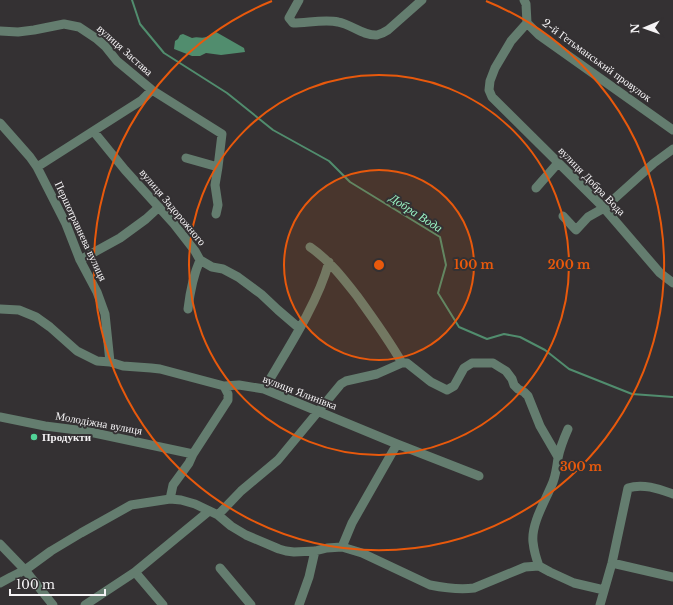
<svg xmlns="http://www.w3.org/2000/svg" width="673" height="605" viewBox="0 0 673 605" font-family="'Libre Baskerville',serif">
	<rect width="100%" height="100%" fill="#343133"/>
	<!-- water -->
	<path fill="#518d6e" d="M216,32l28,16 1,4 -24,3 -15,-2 -6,3h-8l-18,-7 1,-8 3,-2 2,-4 3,-1 9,4c6,-2 9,1 14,-1 4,-1 6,-4 10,-5z"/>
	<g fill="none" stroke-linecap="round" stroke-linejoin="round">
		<!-- stream -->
		<path stroke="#518d6e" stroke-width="2" d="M132,0l8,24 24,29 63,40 46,37 56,31 21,21 90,55 6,28 -8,28 21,34 28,12 17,-5 16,3 25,13 24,19 63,25 41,3"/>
		<!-- minor -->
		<path stroke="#647d6f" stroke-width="9" d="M299,0l-10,18 4,5c14,0 32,-4 45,-1 13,2 25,14 39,13 4,-1 8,-3 11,-5l34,-30
			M524,0l2,4 1,19 12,12 134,95
			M527,23l-16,18 -16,27 -5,13 -1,9 3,7 112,111 56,65 13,10
			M0,31l18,1 16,-2 30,-6 15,3 18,12 8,7 12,15 35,29 70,44 -4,33 -3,18 3,20 -2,9
			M0,123l30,34 7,10 29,57 14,36 17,32 8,22 5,48
			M94,132l31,38 49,54 21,27 5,9 12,7 11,2 15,8 23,17 17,16 21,18
			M186,158l32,9
			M37,167l83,-53 22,-14 10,-10
			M536,188l22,-25
			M563,216l13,14 12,-13 16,-9 50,-45 19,-14
			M310,247c19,13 33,31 47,49 16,22 32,44 45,67
			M80,260l40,-22 26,-19 13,-12
			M0,309l19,1 17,7 14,10 27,24 20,10 13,1 13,4 28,2 9,1 64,17 15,-1 25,4 133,55 82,32
			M188,309c2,-17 5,-33 12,-49
			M264,389c23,-39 53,-84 65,-127
			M0,417l45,9 40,5 108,23
			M170,499l3,-14 16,-22 4,-9 35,-54v-6l-4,-8
			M218,515l23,-24 37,-31 63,-76 5,-3 31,-7 25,-11h5l24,19 16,8 7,-4 10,-18 8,-5h21l8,5 5,3 6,8 2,6 4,4 6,3 4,4 12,30 18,31
			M0,544l25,26 28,35
			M342,547l10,-24 45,-79
			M612,563l61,14
			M539,566c-3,-8 -5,-15 -6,-24 -2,-19 13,-42 20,-60 3,-8 4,-16 5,-24 2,-10 6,-20 10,-29
			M220,568l31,37
			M135,572l28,33
			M0,583l11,-6 14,-7 26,-19 30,-18 50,-28 39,-6 11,1 14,4 23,11 13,11 15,9 33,14 7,2 8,1 21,-1 12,-3 15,-1 20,6 68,32c15,3 30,5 44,3l51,-21 14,-1 11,6 24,11 30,7
			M85,605l50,-33 74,-61
			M299,605l10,-28 6,-26
			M600,605l12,-42 16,-75c15,-5 31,1 45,6"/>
	</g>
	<!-- distance rings -->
	<circle cx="379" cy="265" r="95" fill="#e8590c" fill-opacity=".12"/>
	<g fill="none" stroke="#e8590c" stroke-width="2">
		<circle cx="379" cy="265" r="95"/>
		<circle cx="379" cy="265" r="190"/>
		<path d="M486 1A285 285 0 1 1 272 1"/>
	</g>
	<!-- markers -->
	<circle fill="#51d397" stroke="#343133" stroke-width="1.5" cx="34" cy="437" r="4"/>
	<g text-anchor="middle" stroke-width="4" stroke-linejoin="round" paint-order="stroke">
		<!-- street labels -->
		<g font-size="11" fill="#f5f3f5" stroke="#343133">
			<text transform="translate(125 50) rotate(42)" y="4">вулиця Застава</text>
			<text transform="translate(597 60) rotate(36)" y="4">2-й Гетьманський провулок</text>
			<text transform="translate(592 181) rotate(46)" y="4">вулиця Добра Вода</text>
			<text transform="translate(173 207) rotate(50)" y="4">вулиця Задорожного</text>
			<text transform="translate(81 231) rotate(65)" y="4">Першотравнева вулиця</text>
			<text transform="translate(300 392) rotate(21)" y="4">вулиця Ялинівка</text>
			<text transform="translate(99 423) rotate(10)" y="4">Молодіжна вулиця</text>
		</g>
		<!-- poi labels -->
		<g font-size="11" font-weight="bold" fill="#f5f3f5" stroke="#343133" text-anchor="start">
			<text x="42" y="441">Продукти</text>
		</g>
		<!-- water labels -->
		<g font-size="12" font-style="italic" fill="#99f3c3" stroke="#343133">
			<text transform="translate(416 213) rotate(33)" y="4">Добра Вода</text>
		</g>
	</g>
	<circle cx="379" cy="265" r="6" fill="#e8590c" stroke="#343133" stroke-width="2"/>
	<g font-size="12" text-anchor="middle" font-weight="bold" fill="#e8590c" stroke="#343133" stroke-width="4" stroke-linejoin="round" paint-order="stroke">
		<text x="474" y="269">100 m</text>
		<text x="569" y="269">200 m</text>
		<text x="581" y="471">300 m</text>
	</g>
	<!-- north arrow -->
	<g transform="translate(645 28) rotate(268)" stroke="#343133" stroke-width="3" paint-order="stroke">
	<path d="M0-3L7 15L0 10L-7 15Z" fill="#f5f3f5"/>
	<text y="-6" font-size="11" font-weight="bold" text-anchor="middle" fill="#f5f3f5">N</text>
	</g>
	<!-- scale -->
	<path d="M10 589v6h95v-6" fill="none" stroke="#f5f3f5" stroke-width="2"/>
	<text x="16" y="589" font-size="12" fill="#f5f3f5" stroke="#343133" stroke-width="3" paint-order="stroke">100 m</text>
</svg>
